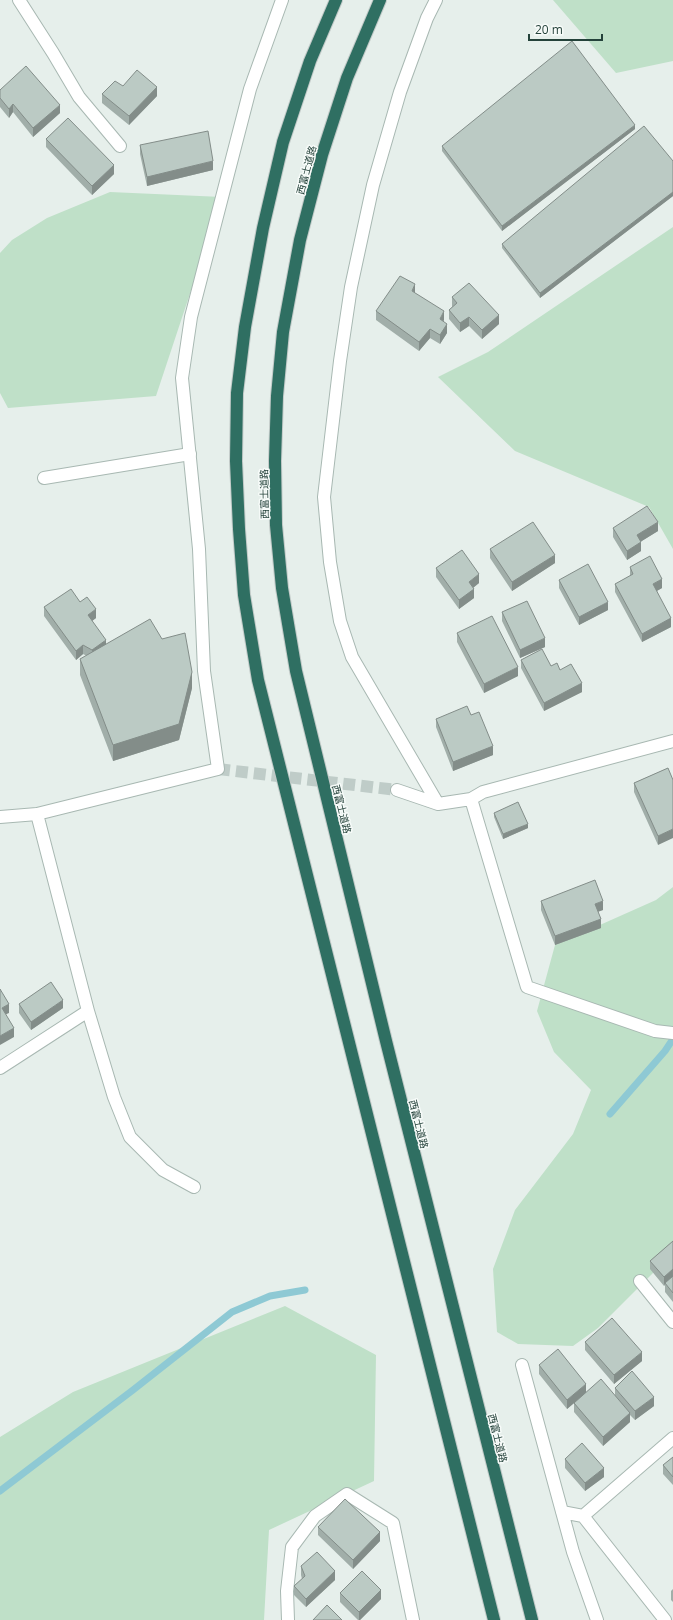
<svg xmlns="http://www.w3.org/2000/svg" width="673" height="1620" viewBox="0 0 673 1620" font-family="'Open Sans','Noto Sans JP',sans-serif">
	<rect width="100%" height="100%" fill="#e6efeb"/>
	<!-- green -->
	<path fill="#bfe0c8" d="M553,0h120v61l-57,12z
		M110,192l112,5 -66,199 -148,12 -8,-15v-140l12,-13 35,-22z
		M673,227v322l-24,-42 -134,-56 -77,-74 50,-25z
		M673,887v366l-75,75 -25,18 -55,-2 -21,-12 -4,-63 22,-59 58,-76 18,-44 -37,-38 -17,-41 18,-66 101,-45z
		M285,1306l91,49 -2,126 -105,49 -5,90h-264v-183l73,-45z"/>
	<g fill="none" stroke-linecap="round" stroke-linejoin="round">
		<!-- stream -->
		<path stroke="#8ec9d4" stroke-width="7" d="M610,1114l55,-63 8,-12
			M0,1491l133,-101 99,-78 38,-16 35,-6"/>
		<!-- street-tunnel -->
		<path stroke="#bfccc8" stroke-width="12" stroke-dasharray="12 6" stroke-linecap="butt" d="M218,769l179,21"/>
		<!-- lane casing -->
		<g stroke="#a8b8b2" stroke-width="14">
			<path id="lane" d="M19,0l34,53 26,44 41,49
				M44,478l146,-24"/>
		</g>
		<!-- street casing -->
		<g stroke="#a8b8b2" stroke-width="14">
			<path id="street" d="M436,0l-9,18 -27,74 -27,93 -22,102 -11,74 -16,136 6,65 10,59 12,36 86,147
				M397,790l41,14 33,-5 12,-7 190,-51
				M471,799l56,188 128,44 18,2
				M0,817l37,-3 181,-45 -14,-98 -5,-122 -17,-171 9,-61 59,-228 32,-89
				M88,1011l26,86 16,40 33,33 31,17
				M0,1068l88,-57 -51,-197
				M640,1281l33,41
				M522,1365l51,187 24,68
				M562,1512l21,4 90,-78
				M583,1516l82,104
				M288,1620l-1,-29 5,-44 23,-31 32,-22 46,29 20,97"/>
		</g>
		<!-- highway casing -->
		<g stroke="#c2cac8" stroke-width="14">
			<path id="highway" d="M336,0l-26,61 -27,81 -20,86 -18,99 -8,66 -1,68 3,68 5,66 14,85 236,940
				M380,0l-33,78 -25,77 -22,85 -17,92 -6,64 -2,65 1,64 6,63 14,83 90,370 146,579"/>
		</g>
		<!-- lane -->
		<use href="#lane" stroke="#fff" stroke-width="12"/>
		<!-- street -->
		<use href="#street" stroke="#fff" stroke-width="12"/>
		<!-- highway -->
		<use href="#highway" stroke="#2f6f62" stroke-width="12"/>
	</g>
	<!-- wall -->
	<path fill="#a1aea9" d="M123,86l34,10 -28,29 -27,-22v-9z
		M0,90l60,23 -27,24 -20,-25 -4,6 -9,-11z
		M635,129l-133,102 -60,-80v-5z
		M46,139l68,35 -22,21 -46,-48z
		M140,145l73,25 -66,16 -7,-32z
		M673,161v35l-133,102 -38,-50v-4z
		M415,293l29,27 -1,1 4,12 -7,11 -10,-6 -11,13 -43,-31v-9z
		M452,297l47,27 -17,15 -13,-13 -9,6 -11,-13v-9l3,-3z
		M613,528l45,3 -18,11 1,9 -14,9 -14,-23z
		M490,549l65,14 -43,28 -22,-33z
		M630,567l32,21 -5,3 14,36 -29,15 -27,-50v-8l15,-8z
		M436,568l43,15 -6,5 1,10 -15,11 -23,-32z
		M559,580l49,30 -29,15 -20,-37z
		M80,602l16,16 -4,3 14,24 86,43 -13,52 -66,21 -33,-86v-16l7,-3 -4,-2 -7,6 -32,-44v-9z
		M502,612l43,35 -25,11 -18,-37z
		M457,633l61,43 -34,17 -27,-51z
		M521,660l30,6 9,4 22,22 -38,19 -23,-43z
		M471,715l22,40 -40,16 -17,-44v-8z
		M668,768l-10,77 -24,-53v-9z
		M494,813l34,15 -25,11 -9,-22z
		M541,901l62,9 -5,1 3,17 -46,17 -14,-35z
		M19,1004l44,4 -32,22 -12,-17z
		M673,1241v61l-8,-10v-7l-1,1 -14,-17v-8z
		M585,1342l57,19 -28,23 -29,-34z
		M539,1365l47,27 29,4v-8l39,18 -19,14 -5,-5v7l-27,24 -29,-34v-9l-7,6 -28,-35z
		M673,1457v28l-10,-11v-9z
		M565,1459l39,18 -19,14 -20,-23z
		M318,1527l62,14 -27,28 -35,-34z
		M301,1566l34,14 -29,27 -12,-12v-9l8,-7 -1,-4z
		M673,1589v13l-2,-2v-9z
		M340,1593l41,6 -21,21h-2l-18,-18z"/>
	<!-- shaded-wall -->
	<path fill="#838d89" d="M157,87v9l-28,29v-9z
		M13,104v8l-4,6v-9z
		M60,105v8l-27,24v-9z
		M635,125v4l-133,102v-5z
		M213,161v9l-66,16v-9z
		M114,165v9l-22,21v-9z
		M673,192v4l-133,102v-5z
		M415,284v9l-3,-2z
		M444,311v9l-4,8v-9z
		M499,315v9l-17,15v-9z
		M469,317v9l-9,6v-9z
		M447,324v9l-7,11v-9z
		M430,329v9l-11,13v-9z
		M658,522v9l-21,13v-9z
		M641,542v9l-14,9v-9z
		M555,555v8l-43,28v-9z
		M479,574v9l-10,8v-9z
		M662,579v9l-9,5v-9z
		M474,589v9l-15,11v-9z
		M608,602v8l-29,15v-8z
		M96,609v9l-8,6v-9z
		M671,618v9l-29,15v-8z
		M545,638v9l-25,11v-8z
		M106,640v9l-14,10v-9z
		M83,645v9l-7,6v-9z
		M518,667v9l-34,17v-9z
		M192,672v16l-13,52 -66,21v-16z
		M582,683v9l-38,19v-8z
		M493,746v9l-40,16v-9z
		M528,824v4l-25,11v-5z
		M673,829v9l-15,7v-9z
		M603,901v9l-8,3v-9z
		M601,919v9l-46,17v-9z
		M63,1000v8l-32,22v-8z
		M9,1004v9l-7,3v-8z
		M14,1028v9l-14,8v-9z
		M673,1269v9l-8,5 -1,3v-9z
		M642,1352v9l-28,23v-9z
		M586,1384v9l-19,16v-9z
		M654,1397v9l-19,14v-9z
		M630,1413v9l-27,24v-9z
		M604,1468v9l-19,14v-8z
		M380,1532v9l-27,28v-9z
		M335,1571v9l-29,27v-8z
		M381,1590v9l-21,21h-1v-8z"/>
	<!-- building -->
	<path fill="#bbcac4" stroke="#838d89" d="M572,41l63,84 -133,101 -60,-80z
		M26,66l34,39 -27,23 -20,-24 -4,5 -9,-11v-8z
		M137,70l20,17 -28,29 -27,-22 13,-13 8,5z
		M68,118l46,47 -22,21 -46,-47z
		M644,126l29,35v31l-133,101 -38,-49z
		M208,131l5,30 -66,16 -7,-32z
		M400,276l15,8 -3,7 32,20 -4,8 7,5 -7,11 -10,-6 -11,13 -43,-31z
		M469,283l30,32 -17,15 -13,-13 -9,6 -11,-13 8,-7 -5,-6z
		M647,506l11,16 -21,13 4,7 -14,9 -14,-23z
		M533,522l22,33 -43,27 -22,-33z
		M462,550l17,24 -10,8 5,7 -15,11 -23,-32z
		M650,556l12,23 -9,5 18,34 -29,16 -27,-50 18,-10 -3,-7z
		M588,564l20,38 -29,15 -20,-37z
		M71,589l9,13 7,-5 9,12 -8,6 18,25 -14,10 -9,-5 -7,6 -32,-44z
		M527,601l18,37 -25,12 -18,-38z
		M492,616l26,51 -34,17 -27,-51z
		M150,619l12,20 23,-6 7,39 -13,52 -66,21 -33,-86z
		M542,649l9,17 6,-3 3,7 11,-6 11,19 -38,20 -23,-43z
		M467,706l4,9 8,-3 14,34 -40,16 -17,-43z
		M668,768l5,12v49l-15,7 -24,-53z
		M518,802l10,22 -25,10 -9,-21z
		M595,880l8,21 -8,3 6,15 -46,17 -14,-35z
		M51,982l12,18 -32,22 -12,-18z
		M0,989l9,15 -7,4 12,20 -14,8z
		M673,1241v28l-9,8 -14,-16z
		M673,1276v17l-8,-10z
		M612,1318l30,34 -28,23 -29,-33z
		M558,1349l28,35 -19,16 -28,-35z
		M632,1371l22,26 -19,14 -20,-23z
		M601,1379l29,34 -27,24 -29,-34z
		M582,1443l22,25 -19,15 -20,-24z
		M673,1457v20l-10,-12z
		M345,1499l35,33 -27,28 -35,-33z
		M317,1552l18,19 -29,28 -12,-13 11,-10 -4,-10z
		M362,1571l19,19 -22,22 -19,-19z
		M327,1605l15,15h-29z"/>
	<g text-anchor="middle" stroke-width="3" stroke-linejoin="round" paint-order="stroke">
		<!-- street labels -->
		<g font-size="10" fill="#24423a" stroke="#f7fbf9">
			<text transform="translate(306 170) rotate(-75)" y="4">西富士道路</text>
			<text transform="translate(264 494) rotate(-91)" y="4">西富士道路</text>
			<text transform="translate(342 809) rotate(76)" y="4">西富士道路</text>
			<text transform="translate(419 1124) rotate(76)" y="4">西富士道路</text>
			<text transform="translate(498 1438) rotate(76)" y="4">西富士道路</text>
		</g>
	</g>
	<!-- scale -->
	<path d="M529 34v6h73v-6" fill="none" stroke="#24423a" stroke-width="2"/>
	<text x="535" y="34" font-size="12" fill="#24423a" stroke="#f7fbf9" stroke-width="3" paint-order="stroke">20 m</text>
</svg>
